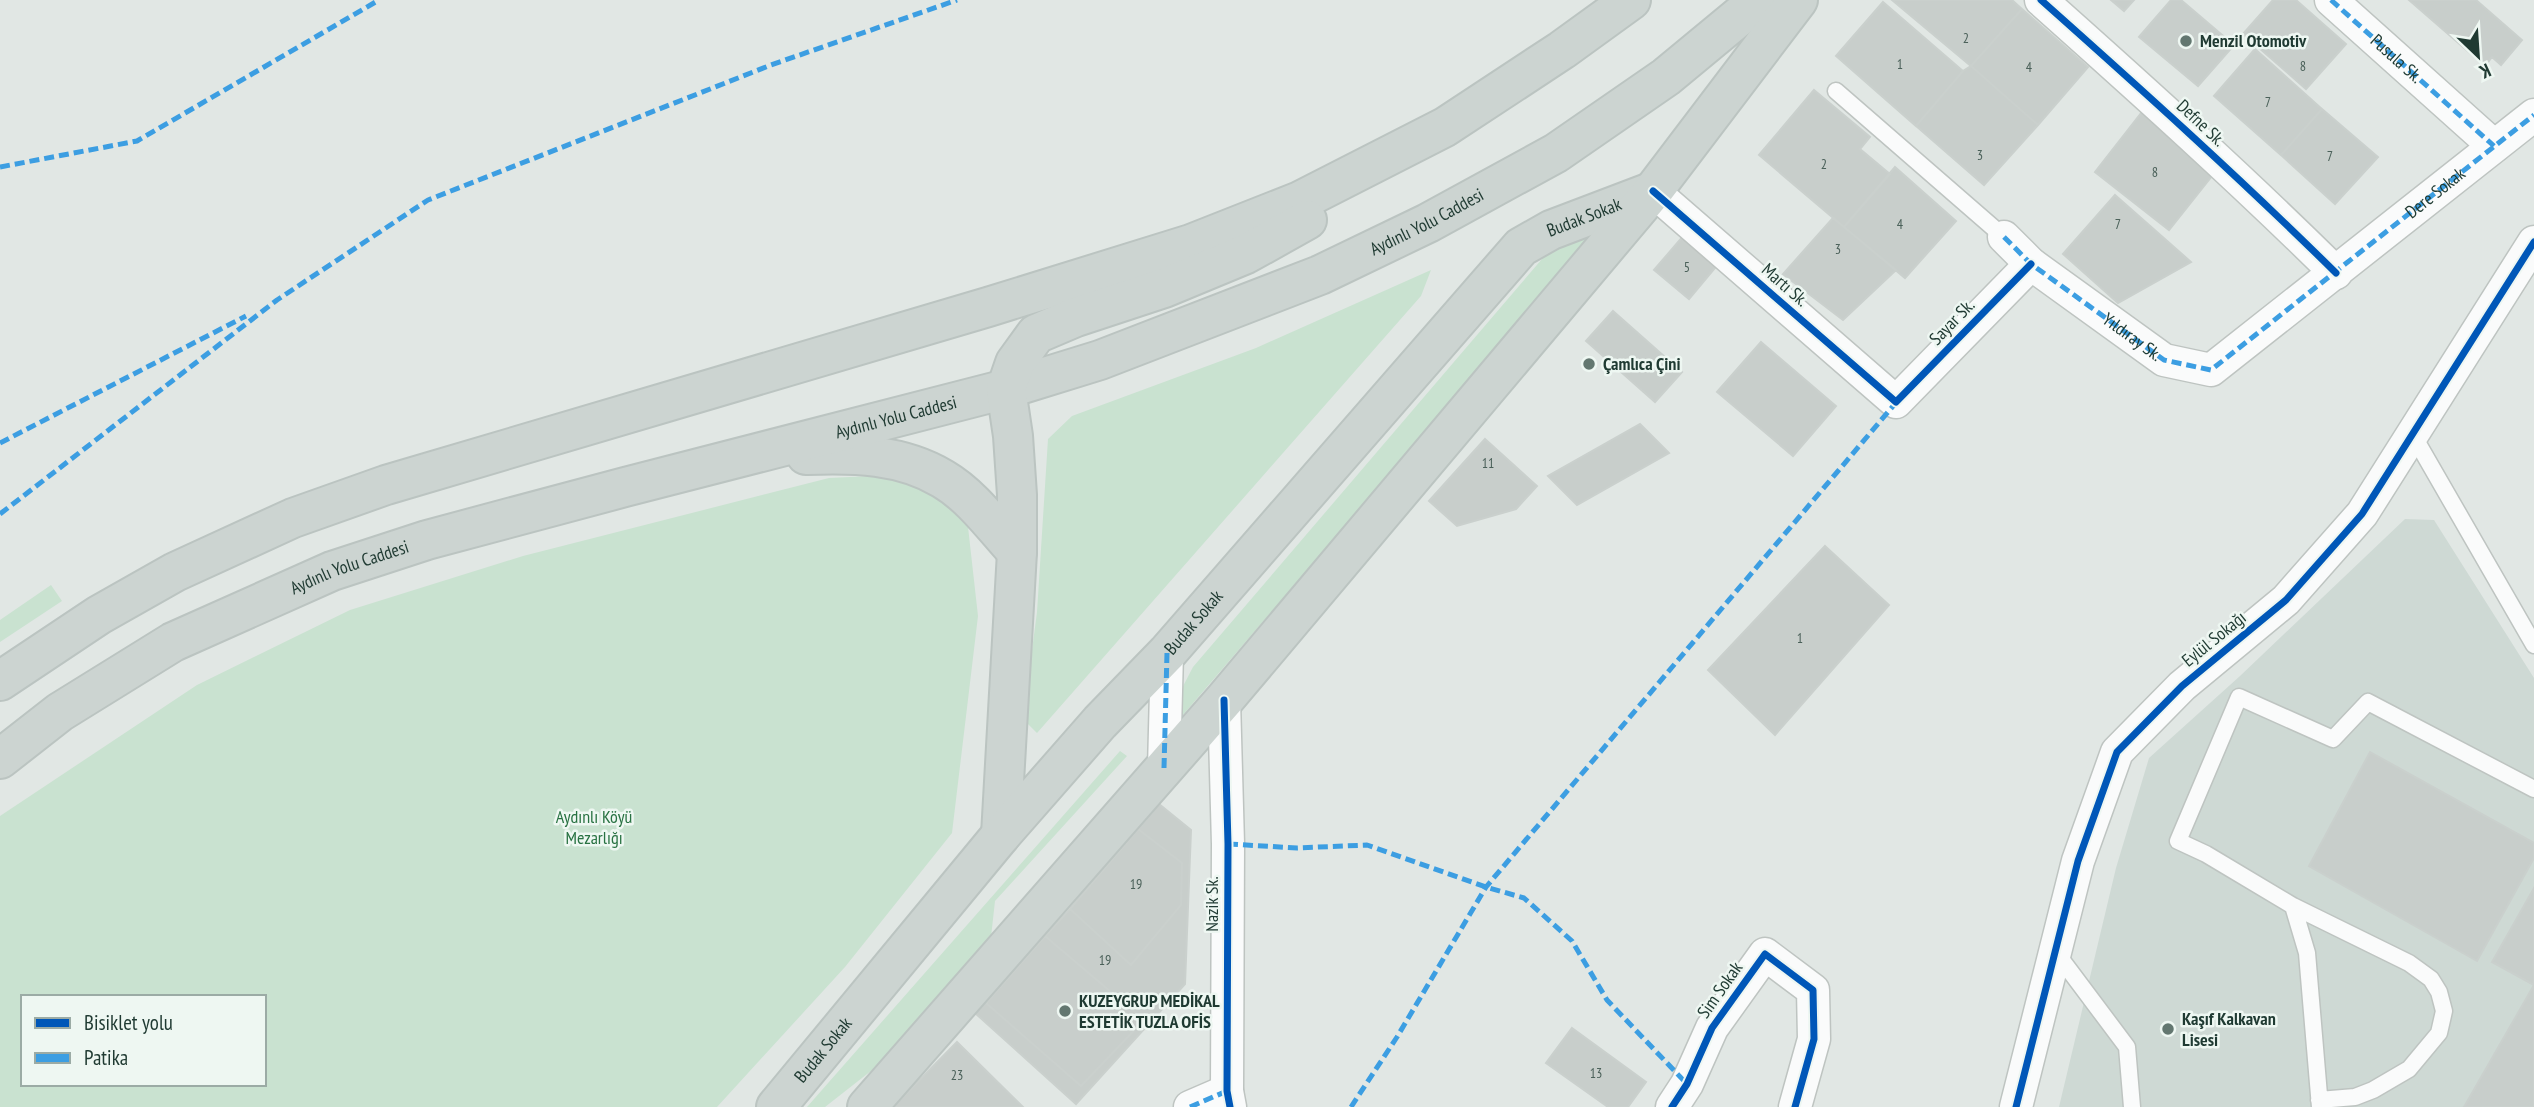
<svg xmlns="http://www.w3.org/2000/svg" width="2534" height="1107" viewBox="0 0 2534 1107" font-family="'PT Sans Narrow',sans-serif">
	<rect width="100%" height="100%" fill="#e1e7e4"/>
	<!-- built -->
	<path fill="#ced9d4" d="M2405,519l29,1 100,158v429h-475l57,-239 33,-110 91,-82z"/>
	<!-- green -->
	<path fill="#c9e2d0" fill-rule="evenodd" d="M1585,230l8,7 -417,486 -9,-6 26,-50 367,-429z
		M1431,270l-10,26 -384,437 -14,-14 14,-107 11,-173 24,-23 184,-68z
		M912,474l55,44 11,98 -26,217 -107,134 -128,140h-717v-291l197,-131 153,-75 173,-54 306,-78zM23,997h241v87h-241z
		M51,585l11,16 -62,41v-22z
		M1120,751l7,5 -132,145 -4,36 -115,130 -51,40h-18z"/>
	<!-- building -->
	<path fill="#c8cecb" stroke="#cad0cd" stroke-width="2" d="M1892,0h120l10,9 -51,57z
		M2111,0h23l-10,11z
		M2171,0h10l53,45 -36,41 -59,-49z
		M2273,0h23l50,44 -40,45 -63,-55z
		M2409,0h67l46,40 -21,25 -9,-8 -7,9z
		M1883,2l80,69 -47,55 -80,-70z
		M2022,9l66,58 -50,58 -67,-59z
		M2255,49l67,60 -41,46 -67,-59z
		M1971,66l67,59 -54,60 -68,-59 47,-55z
		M1814,90l56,47 -10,12 30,25 -46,53 -85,-72z
		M2322,109l56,48 -43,47 -54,-49z
		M2142,112l74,59 -47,59 -74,-58z
		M1895,167l61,54 -51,57 -61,-51z
		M2115,195l76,67 -73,41 -55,-49z
		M1833,218l63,52 -53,50 -60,-46z
		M1685,234l34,29 -30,36 -35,-29z
		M1613,311l69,61 -27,30 -69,-61z
		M1761,342l75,64 -43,50 -76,-64z
		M1640,424l29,29 -92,52 -29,-29z
		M1485,439l52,47 -21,23 -59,17 -28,-25z
		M1825,546l64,59 -114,130 -67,-65z
		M2370,752l164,91v15l-57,103 -168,-95z
		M1159,804l32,26 -6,154 -109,120 -101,-91 95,-104z
		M1138,829l44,34 -1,42 -50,60 -61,-56z
		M2534,888v219h-70l70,-122 -42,-23z
		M1045,936l99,84 -63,66 -95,-83z
		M1572,1028l74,54 -18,25h-20l-62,-44z
		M957,1042l66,65h-130z"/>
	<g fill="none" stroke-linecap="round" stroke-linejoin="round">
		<!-- lane casing -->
		<g stroke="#bec4c1" stroke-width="19">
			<path id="lane" d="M1836,91l168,146
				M2413,435l121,210
				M2293,906l116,57 22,16 8,13 5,19 -5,22 -30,36 -36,21 -18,7 -36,3
				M2055,951l72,96 5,60
				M2320,1107l-13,-154 -14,-47 -87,-52 -28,-13 61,-144 94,42 35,-37 166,87"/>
		</g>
		<!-- street casing -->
		<g stroke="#bec4c1" stroke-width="35">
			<g id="street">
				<path d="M2041,0c100,89 200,179 295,273"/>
				<path id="s1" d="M2331,0l163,146"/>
				<path d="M1653,191l243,211 135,-138"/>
				<path d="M2004,237l27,27 133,96 47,10 323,-255"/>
				<path d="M1224,700l4,144 -1,247 3,16"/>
				<path d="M1164,768l3,-115"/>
				<path d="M1190,1107l37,-16"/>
				<path d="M1672,1107l15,-23 25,-56 53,-74 48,36 1,49 -19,68"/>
				<path d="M2016,1107l62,-246 39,-109 65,-66 104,-86 76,-86 172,-272"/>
			</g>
		</g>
		<!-- primary casing -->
		<g stroke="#bbc4c1" stroke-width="42">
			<g id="primary">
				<path d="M806,455c47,-2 96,-1 137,24 29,17 51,48 74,73"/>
				<path d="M0,681l99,-66 76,-43 118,-54 93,-33 602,-178 203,-63 109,-43 145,-74 117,-77 69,-50"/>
				<path id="s2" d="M0,759l60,-47 113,-70 159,-71 95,-31 198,-53 381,-98 94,-29 220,-85 108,-52 128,-70 110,-76 93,-77"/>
				<path d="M1001,835l16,-283v-57l-4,-59 -7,-47 9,-26 21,-29 40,-17 88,-29 82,-34 61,-34"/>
				<path id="s3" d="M776,1107l225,-272 99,-113 67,-69 354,-406 30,-17 100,-38"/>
				<path d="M867,1107l357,-407 429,-509 145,-191"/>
			</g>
		</g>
		<!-- lane -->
		<use href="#lane" stroke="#fafbfb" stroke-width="16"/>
		<!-- street -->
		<use href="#street" stroke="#fafbfb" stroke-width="32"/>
		<!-- primary -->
		<use href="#primary" stroke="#ccd4d1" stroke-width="38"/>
		<!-- quiet -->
		<g stroke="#3c9ee2" stroke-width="5" stroke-dasharray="10 5" stroke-linecap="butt">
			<path d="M2331,0l163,146"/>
			<path d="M0,167l137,-26 242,-141"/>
			<path id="s4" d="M2004,237l27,27 133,96 47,10 323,-255"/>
			<path d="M0,443l246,-127"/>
			<path d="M0,514l277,-214 151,-100 343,-135 186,-65"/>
			<path d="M1164,768l3,-115"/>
			<path d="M1228,844l69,4 70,-3 119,42 38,11 48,43 35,59 80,84"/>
			<path d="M1190,1107l37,-16"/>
			<path d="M1351,1107l46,-70 89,-150 413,-488"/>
		</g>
		<!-- cycleway casing -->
		<g stroke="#eef7f2" stroke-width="11">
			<path id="cycleway" d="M2041,0c100,89 200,179 295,273
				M1653,191l243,211 135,-138
				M1224,700l4,144 -1,247 3,16
				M1672,1107l15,-23 25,-56 53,-74 48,36 1,49 -19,68
				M2016,1107l62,-246 39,-109 65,-66 104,-86 76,-86 172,-272"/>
		</g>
		<!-- cycleway -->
		<use href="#cycleway" stroke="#0057b8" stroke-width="7"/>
	</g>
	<!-- markers -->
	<g fill="#637770" stroke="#eef7f2" stroke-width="2.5">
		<circle cx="2186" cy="41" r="7"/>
		<circle cx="1589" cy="364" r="7"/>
		<circle cx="1065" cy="1011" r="7"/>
		<circle cx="2168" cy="1029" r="7"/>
	</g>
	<g text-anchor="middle" stroke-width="5" stroke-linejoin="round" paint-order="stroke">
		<!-- number labels -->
		<g font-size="14" fill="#4a6059">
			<text x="1966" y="43">2</text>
			<text x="1900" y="69">1</text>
			<text x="2303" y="71">8</text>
			<text x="2029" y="72">4</text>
			<text x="2268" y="107">7</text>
			<text x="1980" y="160">3</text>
			<text x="2330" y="161">7</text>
			<text x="1824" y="169">2</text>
			<text x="2155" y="177">8</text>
			<text x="1900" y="229">4</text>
			<text x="2118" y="229">7</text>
			<text x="1838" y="254">3</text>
			<text x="1687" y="272">5</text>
			<text x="1488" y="468">11</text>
			<text x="1800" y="643">1</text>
			<text x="1136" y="889">19</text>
			<text x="1105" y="965">19</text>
			<text x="1596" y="1078">13</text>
			<text x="957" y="1080">23</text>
		</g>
		<!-- poi labels -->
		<g font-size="18" font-weight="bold" fill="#1f3a32" stroke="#eef7f2" text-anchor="start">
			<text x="2200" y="47">Menzil Otomotiv</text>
			<text x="1603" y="370">Çamlıca Çini</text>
			<text x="1079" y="1007">KUZEYGRUP MEDİKAL<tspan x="1079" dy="21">ESTETİK TUZLA OFİS</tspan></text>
			<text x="2182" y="1025">Kaşıf Kalkavan<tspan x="2182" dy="21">Lisesi</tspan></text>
		</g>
		<!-- street labels -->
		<g font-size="18" fill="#1f3a32" stroke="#eef7f2">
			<text dy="6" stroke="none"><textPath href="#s1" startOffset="88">Pusula Sk.</textPath></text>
			<text transform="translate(2201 123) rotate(43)" y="6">Defne Sk.</text>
			<text dy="6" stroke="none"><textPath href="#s4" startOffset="536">Dere Sokak</textPath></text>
			<text dy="6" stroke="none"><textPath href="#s3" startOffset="1208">Budak Sokak</textPath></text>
			<text dy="6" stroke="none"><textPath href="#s2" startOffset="1535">Aydınlı Yolu Caddesi</textPath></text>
			<text transform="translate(1785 285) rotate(41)" y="6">Martı Sk.</text>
			<text transform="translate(1952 322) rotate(-46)" y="6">Sayar Sk.</text>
			<text dy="6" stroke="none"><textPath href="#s4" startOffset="163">Yıldıray Sk.</textPath></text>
			<text dy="6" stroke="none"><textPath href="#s2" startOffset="968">Aydınlı Yolu Caddesi</textPath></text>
			<text dy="6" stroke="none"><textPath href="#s2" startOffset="401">Aydınlı Yolu Caddesi</textPath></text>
			<text dy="6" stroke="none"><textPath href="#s3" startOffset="640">Budak Sokak</textPath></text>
			<text transform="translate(2214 639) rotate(-39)" y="6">Eylül Sokağı</text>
			<text transform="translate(1212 904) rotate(-90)" y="6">Nazik Sk.</text>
			<text transform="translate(1720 990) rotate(-55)" y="6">Sim Sokak</text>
			<text dy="6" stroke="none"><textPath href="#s3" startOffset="74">Budak Sokak</textPath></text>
		</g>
		<!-- park labels -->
		<g font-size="18" fill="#287242" stroke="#eef7f2">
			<text x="594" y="823">Aydınlı Köyü<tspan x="594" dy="21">Mezarlığı</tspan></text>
		</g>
	</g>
	<!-- legend -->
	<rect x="21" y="995" width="245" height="91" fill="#eef7f2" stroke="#9baba5" stroke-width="2"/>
	<rect x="35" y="1018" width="35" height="10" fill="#0057b8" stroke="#9baba5" stroke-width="2"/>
	<text x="84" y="1030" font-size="21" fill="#1f3a32">Bisiklet yolu</text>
	<rect x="35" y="1053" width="35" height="10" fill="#3c9ee2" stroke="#9baba5" stroke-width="2"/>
	<text x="84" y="1065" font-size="21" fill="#1f3a32">Patika</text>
	<!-- north arrow -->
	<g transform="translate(2478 56) rotate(155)" stroke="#eef7f2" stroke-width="5" paint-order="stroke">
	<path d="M0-5L12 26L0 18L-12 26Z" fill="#1f3a32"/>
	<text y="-10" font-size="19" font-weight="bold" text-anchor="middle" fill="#1f3a32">K</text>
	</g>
</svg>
